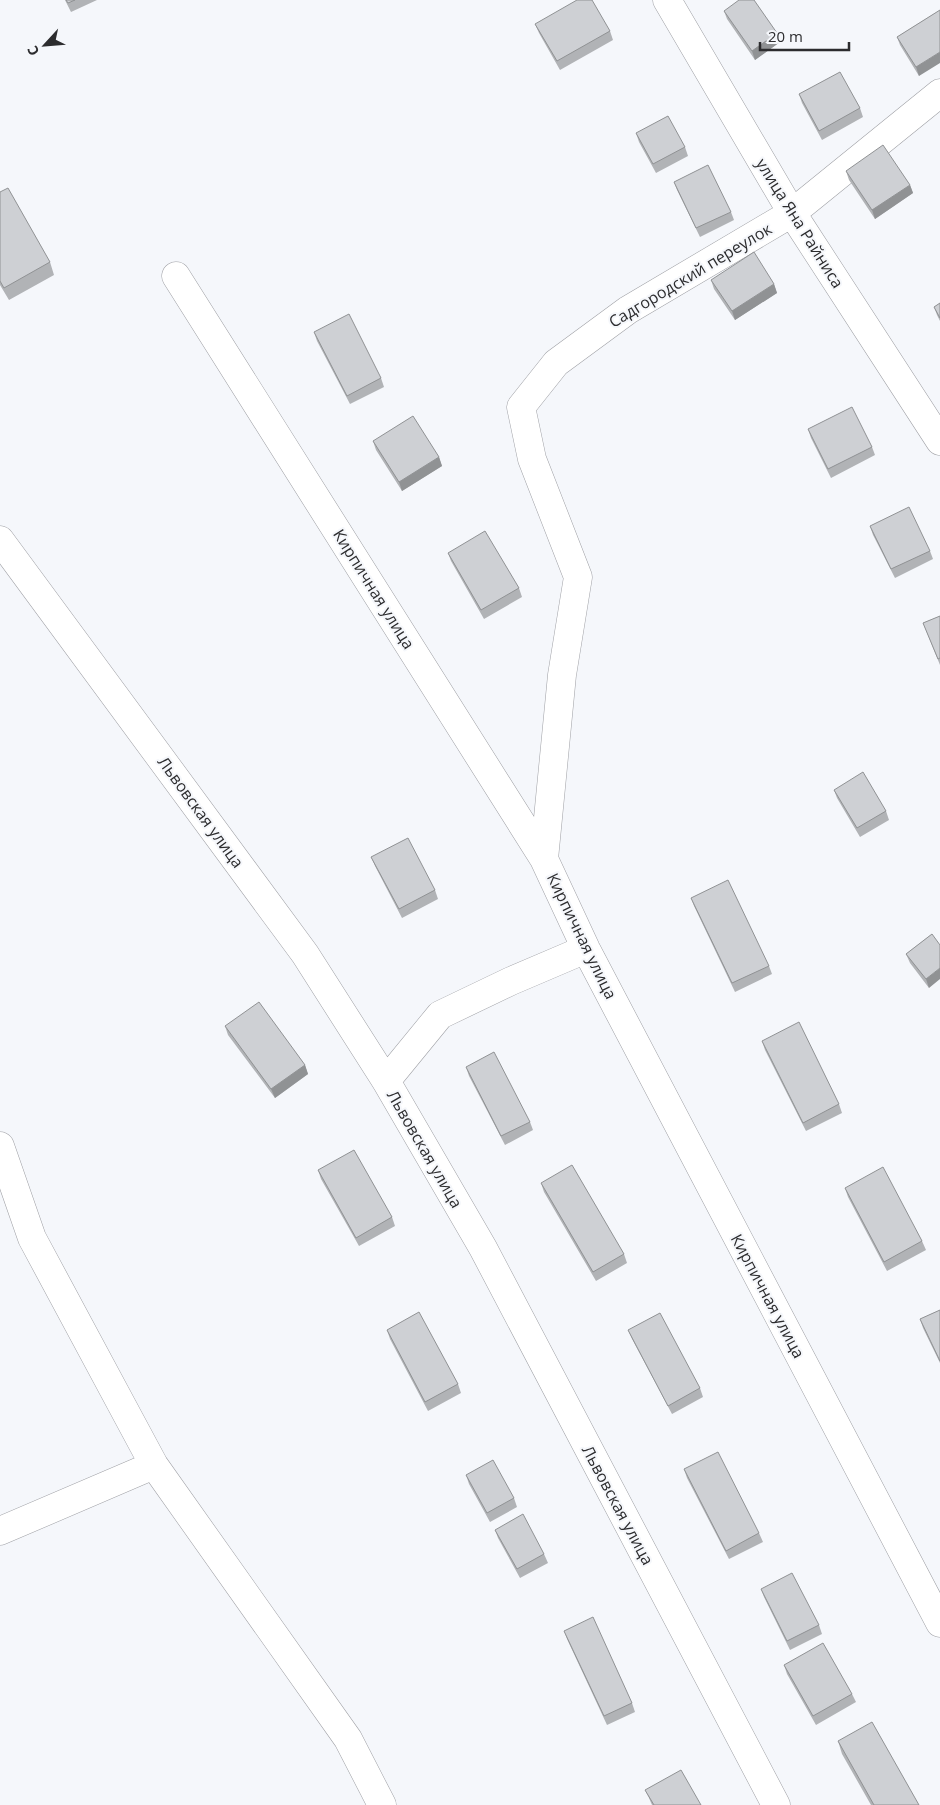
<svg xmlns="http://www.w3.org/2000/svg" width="940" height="1805" viewBox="0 0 940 1805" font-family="'Open Sans',sans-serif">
	<rect width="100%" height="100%" fill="#f5f7fb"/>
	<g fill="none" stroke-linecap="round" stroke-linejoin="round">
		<!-- minor casing -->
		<g stroke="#9fa0a5" stroke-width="29">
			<path id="minor" d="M667,0l125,213 148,228
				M176,276l368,583 42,90 354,674
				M0,540l305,414 81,127 97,167 293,557
				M544,859l18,-184 16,-98 -46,-118 -11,-52 35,-44 72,-53 164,-97 148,-120
				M386,1081l54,-66 71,-34 75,-32
				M0,1146l32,92 122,227 194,274 34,66
				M0,1531l154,-66"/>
		</g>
		<!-- minor -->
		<use href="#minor" stroke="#fff" stroke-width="28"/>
	</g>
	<!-- wall -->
	<path fill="#b1b3b6" d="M65,0h32l-26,12z
		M940,10l-21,66 -19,-31 -3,-8z
		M724,11l56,31 -25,18 -28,-41z
		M535,24l75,7 3,9 -53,30 -21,-37z
		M799,94l61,14 3,9 -41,23 -20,-37z
		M636,133l49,14 3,9 -32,17 -17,-31z
		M846,171l64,14 3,8 -38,26 -26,-39z
		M674,182l57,30 3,8 -34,17 -23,-47z
		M0,192l50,70 4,13 -45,25 -9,-15z
		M711,280l63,4 3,9 -42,27 -21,-31z
		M940,303v18l-3,-6 -3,-8z
		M314,332l67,46 3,9 -34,17 -33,-63z
		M808,429l64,18 3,8 -44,23 -20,-40z
		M373,441l66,16 3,9 -40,25 -26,-41z
		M870,526l60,25 3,8 -38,19 -22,-43z
		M448,553l71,35 3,9 -38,22 -33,-58z
		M940,616v49l-17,-42z
		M834,790l52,21 3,9 -29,17 -23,-39z
		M371,857l64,33 3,9 -36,19 -27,-52z
		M691,898l78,68 3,8 -37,18 -41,-86z
		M932,934l-3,54 -19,-25 -4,-9z
		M225,1026l80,39 3,9 -33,24 -47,-63z
		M762,1041l77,63 3,9 -36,18 -41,-81z
		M466,1067l64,55 3,8 -28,15 -36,-69z
		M318,1170l74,47 3,9 -36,20 -38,-67z
		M541,1183l83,71 3,9 -31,18 -52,-89z
		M845,1188l77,53 4,9 -39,21 -39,-74z
		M940,1310v53l-17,-35 -3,-9z
		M387,1330l71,54 3,9 -33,18 -38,-72z
		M628,1330l72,58 3,9 -31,17 -40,-75z
		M684,1469l75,64 4,9 -34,17 -42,-81z
		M466,1475l48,23 3,9 -27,15 -21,-38z
		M495,1530l49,24 4,9 -28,15 -22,-40z
		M761,1589l58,36 3,9 -32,16 -26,-53z
		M564,1631l68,72 3,9 -28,13 -40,-86z
		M784,1665l68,29 4,8 -40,23 -29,-51z
		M838,1741l81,64h-48l-29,-51z
		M645,1790l56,15h-49l-3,-7z"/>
	<!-- shaded-wall -->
	<path fill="#909294" d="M777,33l3,9 -25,18 -3,-9z
		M940,52v11l-21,13 -3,-9z
		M910,185l3,8 -38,26 -3,-9z
		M774,284l3,9 -42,27 -3,-9z
		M439,457l3,9 -40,25 -3,-9z
		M940,968v11l-11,9 -3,-9z
		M305,1065l3,9 -33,24 -4,-9z"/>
	<!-- building -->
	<path fill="#ced0d4" stroke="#909294" d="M66,0h9l-7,3z
		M577,0h15l18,31 -53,30 -22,-37z
		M739,0h15l23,33 -25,18 -28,-40z
		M940,10v42l-24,15 -19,-30z
		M840,72l20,36 -41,23 -20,-37z
		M668,116l17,31 -32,17 -17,-31z
		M883,145l27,40 -38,25 -26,-39z
		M708,165l23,47 -35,16 -22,-46z
		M8,188l42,74 -46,26 -4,-7v-89z
		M754,252l20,32 -42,27 -21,-31z
		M940,303v15l-6,-11z
		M349,314l32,64 -34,18 -33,-64z
		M852,407l20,40 -44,22 -20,-40z
		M413,416l26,41 -40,25 -26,-41z
		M909,507l21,44 -39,18 -21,-43z
		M485,531l34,57 -38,22 -33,-57z
		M940,616v42l-2,1 -15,-36z
		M863,772l23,39 -29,17 -23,-38z
		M408,838l27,52 -36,19 -28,-52z
		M728,880l41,86 -37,17 -41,-85z
		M932,934l8,11v23l-14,11 -20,-25z
		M259,1002l46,63 -34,24 -46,-63z
		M799,1022l40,82 -36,19 -41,-82z
		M494,1052l36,70 -29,14 -35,-69z
		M354,1150l38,67 -36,21 -38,-68z
		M572,1165l52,89 -31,18 -52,-89z
		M883,1167l39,74 -38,21 -39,-74z
		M940,1310v51l-20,-42z
		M419,1312l39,72 -33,18 -38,-72z
		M660,1313l40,75 -32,18 -40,-76z
		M718,1452l41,81 -33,18 -42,-82z
		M493,1460l21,38 -27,15 -21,-38z
		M523,1514l21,40 -27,15 -22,-39z
		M792,1573l27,52 -32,16 -26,-52z
		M593,1617l39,86 -28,13 -40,-85z
		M823,1643l29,51 -39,22 -29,-51z
		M872,1722l47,83h-45l-36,-64z
		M681,1770l20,35h-47l-9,-15z"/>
	<g text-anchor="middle" stroke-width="4" stroke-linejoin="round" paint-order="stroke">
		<!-- street labels -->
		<g font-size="16" fill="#2c2c2e" stroke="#f5f7fb">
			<text transform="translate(800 223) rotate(58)" y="6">улица Яна Райниса</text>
			<text transform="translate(690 275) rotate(-31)" y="6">Садгородский переулок</text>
			<text transform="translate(374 589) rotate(58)" y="6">Кирпичная улица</text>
			<text transform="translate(201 812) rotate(54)" y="6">Львовская улица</text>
			<text transform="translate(582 936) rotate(64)" y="6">Кирпичная улица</text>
			<text transform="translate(425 1149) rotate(60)" y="6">Львовская улица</text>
			<text transform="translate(768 1296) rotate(62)" y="6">Кирпичная улица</text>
			<text transform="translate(618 1505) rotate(62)" y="6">Львовская улица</text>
		</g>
	</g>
	<!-- north arrow -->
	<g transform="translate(45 45) rotate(244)" stroke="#f5f7fb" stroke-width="4" paint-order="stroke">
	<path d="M0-4L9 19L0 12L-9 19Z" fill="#2c2c2e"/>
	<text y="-8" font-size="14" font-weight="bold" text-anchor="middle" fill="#2c2c2e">С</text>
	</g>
	<!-- scale -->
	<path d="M760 42v8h89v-8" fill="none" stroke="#2c2c2e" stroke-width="2.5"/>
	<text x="768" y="42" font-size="15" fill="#2c2c2e" stroke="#f5f7fb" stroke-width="4" paint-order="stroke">20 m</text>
</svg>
